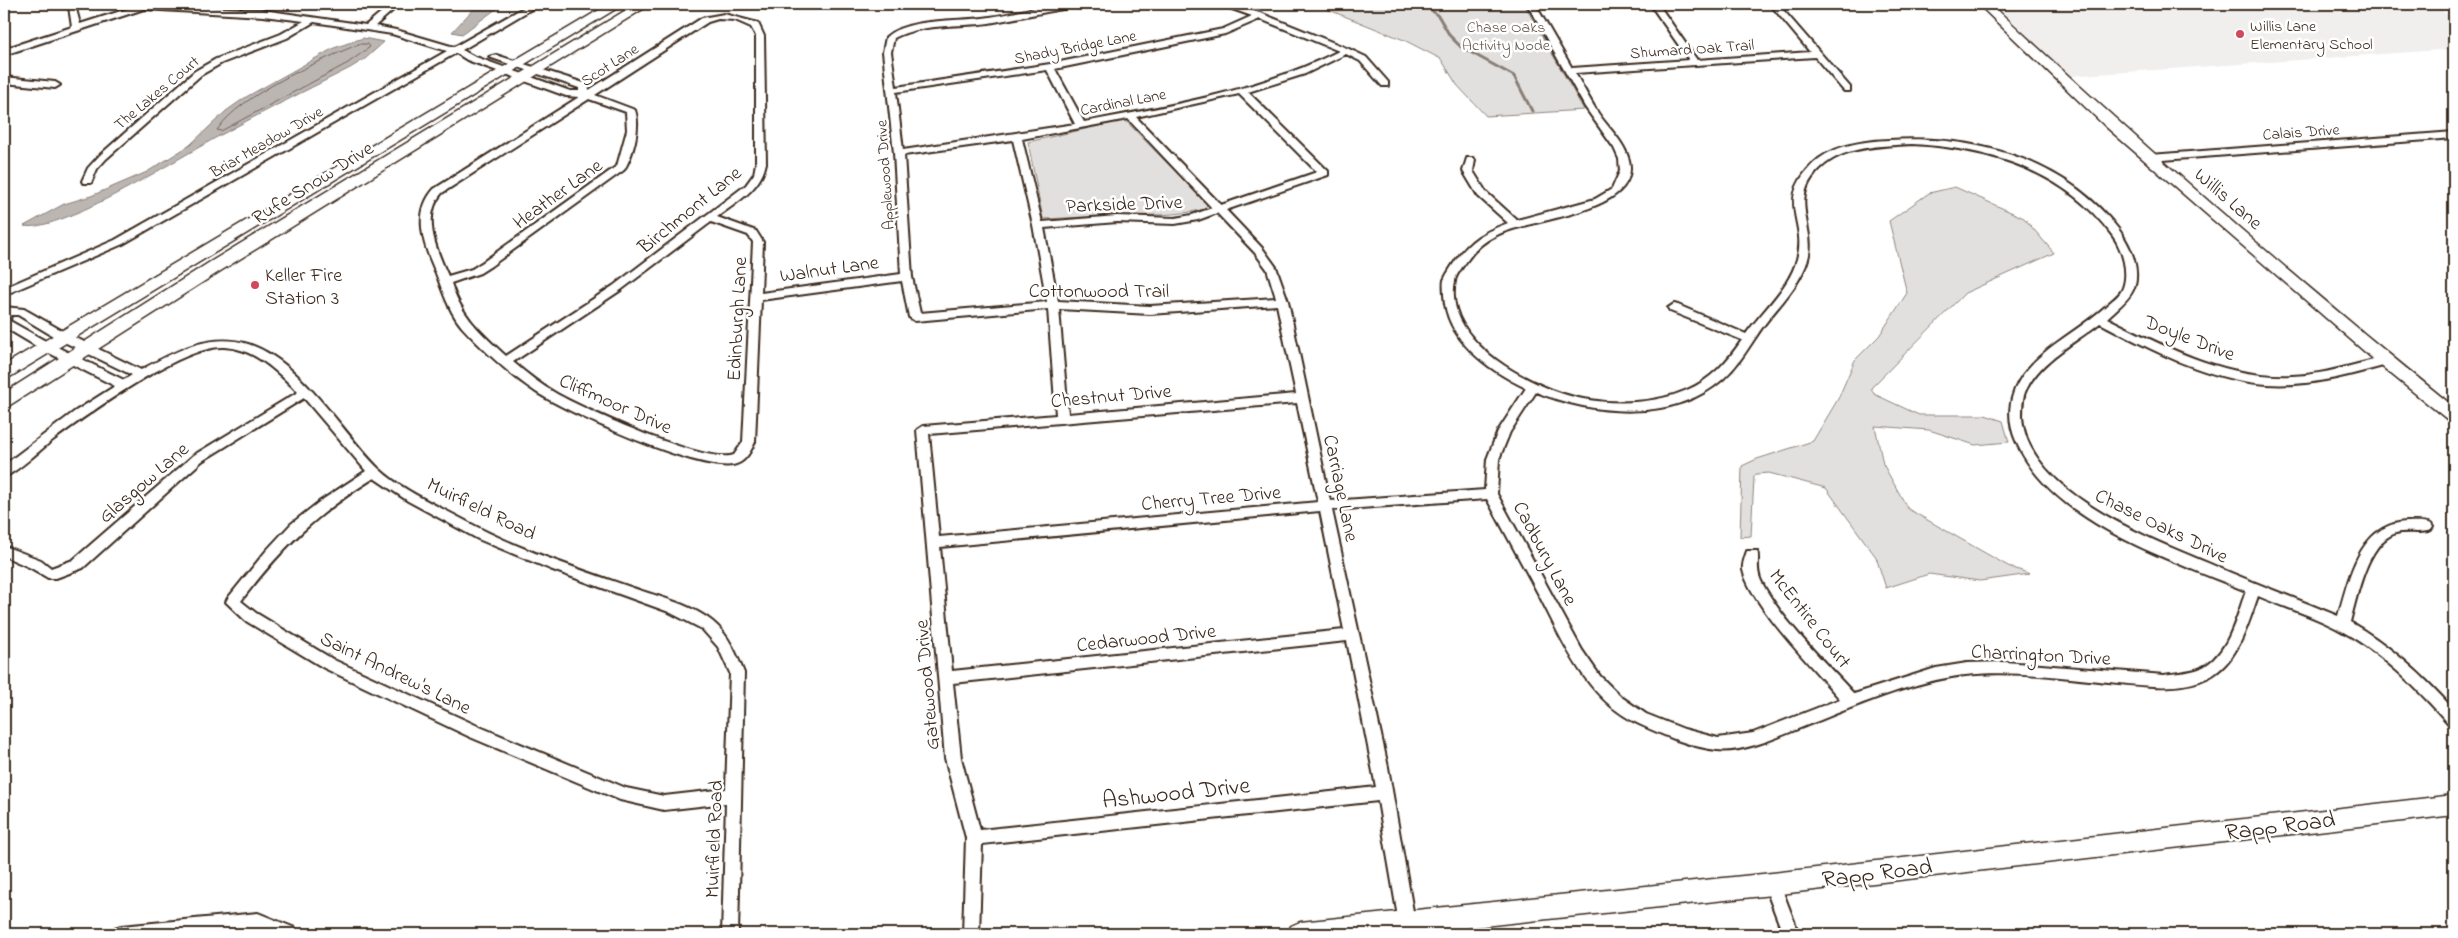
<svg xmlns="http://www.w3.org/2000/svg" width="2458" height="938" viewBox="0 0 2458 938" font-family="'Indie Flower',sans-serif">
	<rect width="100%" height="100%" fill="#fff"/>
	<filter id="ink" filterUnits="userSpaceOnUse"><feTurbulence type="fractalNoise" baseFrequency=".02" numOctaves="2"/><feDisplacementMap in="SourceGraphic" scale="10" xChannelSelector="R" yChannelSelector="G"/><feConvolveMatrix kernelMatrix="1 2 1 2 8 2 1 2 1" color-interpolation-filters="sRGB"/></filter>
	<g filter="url(#ink)">
		<!-- built -->
		<path fill="#f1efee" d="M1995,4h436l23,15v30l-385,27z"/>
		<!-- green -->
		<path fill="#e2e0de" stroke="#8e857e" d="M1314,4h210l60,106 -98,6 -29,-31 -16,-26 -37,-19z
			M1125,120l82,84 -2,5c-29,7 -55,6 -85,7 -25,0 -51,2 -77,3l-15,-77z
			M1955,187l69,31 30,35 -89,40 -94,95 3,6 45,21h66l18,6 6,21 -34,3 -46,-15 -54,-4 8,38 25,45 100,57 22,8 -50,7 -51,-7 -43,14 -10,-31 -50,-69 -57,-15 -13,1 -2,3 -3,59 -11,1 2,-71 15,-7 56,-18 25,-42 17,-39 24,-24 28,-43 -18,-72 40,-28z"/>
		<!-- water -->
		<path fill="#bcb6b3" stroke="#887e77" d="M478,4h25l-41,30 -10,-2z
			M363,38l21,4 -19,17 -15,9c-51,26 -104,52 -154,81 -32,18 -139,84 -172,77l40,-22 27,-8 56,-24 43,-27 36,-34 20,-14 88,-49z"/>
		<g fill="none" stroke-linecap="round" stroke-linejoin="round">
			<!-- shore -->
			<path stroke="#6f625a" stroke-width="1" d="M359,44h9l2,3 -22,16 -127,68 -4,-1c24,-36 102,-69 142,-86z"/>
			<!-- stream -->
			<path stroke="#887e77" stroke-width="3" d="M1425,4l14,13 11,19 11,11 53,29 18,35"/>
			<!-- street casing -->
			<g stroke="#3b2a1e" stroke-width="4">
				<path id="street" d="M143,4l120,6 103,15 25,-21h9l-25,22 21,4 58,17 76,-43h10l-78,46 11,6 97,35h9v-3l-90,-31 7,-2 91,29 2,6 113,-72 22,-4 34,9 6,13 2,127c-5,26 -29,39 -49,54l39,14 7,11 -2,51 140,-19 -7,-121 -11,-101 3,-15c21,-20 76,-15 104,-20 29,-4 58,-15 87,-13l-4,3c-28,5 -56,11 -84,16 -31,4 -66,0 -95,15l-3,14 5,35 154,-23 173,-35 29,-13 -34,-12h12l33,10 86,35 17,8 22,25v4h-6l-22,-25 -14,-7 -41,20 -57,18 80,79v4l-102,35 37,39 13,18 12,34 42,200 155,-11 2,-31 11,-28 28,-43c-38,-18 -80,-48 -82,-93 0,-5 -1,-10 0,-15 3,-7 8,-14 12,-20 15,-21 28,-28 52,-37l-30,-27 -15,-25 4,-13h6l2,2 -2,11 13,21 31,28 78,-21 17,-10 8,-18 -1,-12 -5,-11 -29,-41 -58,-103h8l37,64 117,-8 -39,-56h8l39,56 113,-8 -40,-48h8l72,83v4h-6l-29,-34 -240,16c8,14 15,27 23,40 10,15 26,28 31,47 13,54 -100,58 -132,75 -13,6 -23,15 -31,27 -4,6 -10,12 -11,19 -13,62 79,108 128,118 33,6 72,5 104,-9 24,-10 40,-28 55,-50l-72,-29 -2,-3 6,-4 4,1 68,29c17,-24 44,-47 51,-75 11,-38 -23,-57 17,-96 19,-18 50,-22 75,-23 85,-5 176,19 230,90 11,15 23,40 14,60 -5,11 -17,19 -26,28 58,29 118,61 185,58 32,-1 63,-12 94,-19l4,1 2,3 -2,3c-39,11 -82,23 -123,20 -60,-4 -115,-34 -167,-61 -24,19 -59,37 -73,65 -5,8 -5,20 -5,29 5,75 128,122 186,146 43,19 87,35 130,53 11,-37 21,-93 70,-94 7,0 15,-1 23,2l2,3 -2,3c-11,4 -24,0 -35,3 -29,9 -39,63 -46,89 40,23 74,54 104,88v16l-5,-2c-33,-37 -68,-73 -113,-96 -25,-13 -52,-21 -78,-32 -10,28 -20,66 -49,81 -28,14 -60,9 -90,6 -50,-4 -104,-14 -154,-8 -50,6 -100,27 -147,46 -28,10 -72,33 -101,29 -27,-3 -54,-15 -78,-26 -51,-23 -75,-80 -99,-127 -18,-33 -35,-65 -53,-98l-155,11 56,257 27,156 -2,6 -6,2 -6,-2 -2,-6 -21,-122 -396,43 -3,90h-16l3,-96 -21,-80 -28,-328 6,-4 133,-11 -8,-106 -133,12 -6,-4 -7,-36 -141,19 -6,142c-5,10 -10,21 -22,23 -36,6 -165,-52 -197,-73 -27,-18 -52,-41 -74,-65 -15,-18 -20,-40 -29,-61 -11,-25 -19,-55 1,-77l145,-92 -13,-1 -99,-36 -11,-7 -333,191 -119,51v-7l111,-48 332,-189 -55,-17 -78,-12 -27,16 -65,25 -21,12 -95,84 -9,10 -6,14h-8l-1,-2 6,-13 12,-13 95,-84 21,-12 65,-25 23,-13 -41,-5 -119,-7 -140,46v-6l68,-22 -3,-20 7,2 4,15zM718,19l17,1 16,7 5,9v127l-2,11 -8,11 -133,101 -107,70c-25,-23 -45,-40 -55,-73l29,-10 11,-7 133,-96c9,-15 17,-43 11,-60l-40,-15 113,-73zM1260,19l79,32c-79,40 -169,55 -255,71l-29,-53 170,-35zM1047,70l28,54 -172,26 -7,-58zM1239,94l78,78 -96,33 -85,-88zM589,99l37,13 1,18 -10,36 -134,96 -11,7 -24,7c-11,-25 -27,-59 -6,-83zM1128,119l84,89 -20,7 -17,3 -58,-2 -75,6 -20,-83zM1013,140l20,85 14,77 -127,11 -8,-36 -8,-122zM1912,144c77,4 152,26 200,91 10,13 18,38 10,55 -3,6 -11,11 -16,16 -26,24 -62,40 -83,69 -14,19 -17,43 -7,66 35,82 154,118 230,150 -10,27 -18,66 -47,78 -11,4 -24,4 -35,6l-159,-13 -38,1 -31,5 -82,26c-30,-33 -73,-74 -93,-113 -6,-13 -1,-23 -4,-30h-10c-2,6 -5,13 -4,19 8,35 72,100 97,129l-87,34 -35,5 -34,-9 -38,-15 -26,-18 -20,-20 -18,-26 -85,-156 2,-35 11,-27 26,-40c57,23 137,31 187,-13 17,-15 28,-36 41,-54 15,-20 37,-41 44,-66 8,-27 -15,-55 4,-81 22,-32 65,-32 100,-34zM1217,213l38,40 12,16 9,29 -126,8 -92,-5 -14,-73 73,-6 58,2 23,-4zM711,222l37,13 5,7 -10,200 -9,13c-28,10 -148,-45 -177,-61 -16,-9 -30,-20 -44,-32l108,-72zM1277,305l19,89 -228,20 -9,-105 91,5zM1297,403l21,99 -379,35 -10,-103zM1320,511l24,119 -392,41 -12,-124zM1347,641l29,146 -396,43 -19,-72 -8,-75z
					M4,77l51,5 5,3 -5,3 -51,-5z
					M2454,132v6l-304,23 -5,-3 5,-3z
					M4,307l20,2 42,24 75,37c33,-18 68,-38 107,-26 53,17 92,86 130,124 23,22 56,36 84,51 54,30 114,49 171,69 26,9 58,16 80,34 16,13 24,33 31,51l-6,261h-16l4,-131 -62,7 -44,-10 -150,-63 -146,-69 -78,-47 -20,-19 2,-4 38,-47 25,-27 28,-22 47,-31 -62,-73 -102,63 -119,107 -27,10h-8l-17,-10 -27,-12v-10l37,14 10,8 22,-8 121,-105 104,-63c-20,-20 -44,-44 -74,-45 -42,-2 -136,67 -171,93 -12,9 -37,33 -49,37v-12l70,-53 41,-26 -74,-37 -37,-22zM11,315h7l40,24 74,36 -8,5 -75,-37 -39,-22zM374,478l34,23 70,38 72,30 119,43 33,17 16,18 12,26 -4,116 -62,7 -38,-8 -146,-61 -146,-67 -78,-47 -15,-12c42,-55 74,-86 133,-123z
					M1772,876l6,3 21,55h-16l-19,-50 2,-5z
					M258,913l37,15 2,6h-27l-12,-5 -56,5h-89l2,-6 6,-2z"/>
			</g>
			<!-- secondary casing -->
			<g stroke="#3b2a1e" stroke-width="3">
				<path id="secondary" d="M609,4h15l-614,373 -6,2v-14z
					M636,4h15l-429,266 -212,135 -6,2v-14l206,-131z
					M1978,4h13c149,140 304,275 463,403v15l-6,-2 -68,-55 -275,-239z
					M2454,795v20l-682,80 -363,39h-121l3,-8 9,-4 472,-49z"/>
			</g>
			<!-- street -->
			<use href="#street" fill="#fff" fill-rule="evenodd"/>
			<!-- secondary -->
			<use href="#secondary" fill="#fff" fill-rule="evenodd"/>
		</g>
	</g>
	<!-- markers -->
	<g fill="#d1495b" stroke="#fff" stroke-width="2">
		<circle cx="2240" cy="34" r="5"/>
		<circle cx="255" cy="285" r="5"/>
	</g>
	<g text-anchor="middle" stroke-width="5" stroke-linejoin="round" paint-order="stroke">
		<!-- far-poi labels -->
		<g font-size="16" fill="#3b2a1e" stroke="#fff" text-anchor="start">
			<text x="2250" y="31">Willis Lane<tspan x="2250" dy="18">Elementary School</tspan></text>
		</g>
		<!-- far-park labels -->
		<g font-size="16" fill="#65584e" stroke="#fff">
			<text x="1506" y="32">Chase Oaks<tspan x="1506" dy="18">Activity Node</tspan></text>
		</g>
		<!-- far-street labels -->
		<g font-size="16" fill="#3b2a1e" stroke="#fff">
			<text transform="translate(1075 46) rotate(-11)" y="6">Shady Bridge Lane</text>
			<text transform="translate(1692 48) rotate(-4)" y="6">Shumard Oak Trail</text>
			<text transform="translate(609 64) rotate(-33)" y="6">Scot Lane</text>
			<text transform="translate(156 92) rotate(-40)" y="6">The Lakes Court</text>
			<text transform="translate(1123 101) rotate(-11)" y="6">Cardinal Lane</text>
			<text transform="translate(2301 131) rotate(-4)" y="6">Calais Drive</text>
			<text transform="translate(266 141) rotate(-30)" y="6">Briar Meadow Drive</text>
			<text transform="translate(884 175) rotate(-94)" y="6">Applewood Drive</text>
		</g>
		<!-- street labels -->
		<g font-size="20" fill="#3b2a1e" stroke="#fff">
			<text transform="translate(312 182) rotate(-32)" y="7">Rufe Snow Drive</text>
			<text transform="translate(557 193) rotate(-36)" y="7">Heather Lane</text>
			<text transform="translate(2229 198) rotate(41)" y="7">Willis Lane</text>
			<text transform="translate(1124 203) rotate(-2)" y="7">Parkside Drive</text>
			<text transform="translate(689 209) rotate(-39)" y="7">Birchmont Lane</text>
			<text transform="translate(829 268) rotate(-8)" y="7">Walnut Lane</text>
			<text x="1099" y="297">Cottonwood Trail</text>
			<text transform="translate(736 319) rotate(-87)" y="7">Edinburgh Lane</text>
			<text transform="translate(2190 337) rotate(21)" y="7">Doyle Drive</text>
			<text transform="translate(1111 395) rotate(-5)" y="7">Chestnut Drive</text>
			<text transform="translate(616 403) rotate(24)" y="7">Cliffmoor Drive</text>
			<text transform="translate(143 482) rotate(-41)" y="7">Glasgow Lane</text>
			<text transform="translate(1342 488) rotate(78)" y="7">Carriage Lane</text>
			<text transform="translate(1211 497) rotate(-5)" y="7">Cherry Tree Drive</text>
			<text transform="translate(482 508) rotate(26)" y="7">Muirfield Road</text>
			<text transform="translate(2162 525) rotate(26)" y="7">Chase Oaks Drive</text>
			<text transform="translate(1546 553) rotate(62)" y="7">Cadbury Lane</text>
			<text transform="translate(1811 618) rotate(52)" y="7">McEntire Court</text>
			<text transform="translate(1146 637) rotate(-6)" y="7">Cedarwood Drive</text>
			<text transform="translate(2041 654) rotate(3)" y="7">Charrington Drive</text>
			<text transform="translate(396 672) rotate(26)" y="7">Saint Andrew's Lane</text>
			<text transform="translate(926 685) rotate(-95)" y="7">Gatewood Drive</text>
			<text transform="translate(713 839) rotate(-88)" y="7">Muirfield Road</text>
		</g>
		<!-- poi labels -->
		<g font-size="20" fill="#3b2a1e" stroke="#fff" text-anchor="start">
			<text x="265" y="281">Keller Fire<tspan x="265" dy="23">Station 3</tspan></text>
		</g>
		<!-- near-street labels -->
		<g font-size="24" fill="#3b2a1e" stroke="#fff">
			<text transform="translate(1176 792) rotate(-6)" y="8">Ashwood Drive</text>
			<text transform="translate(2280 825) rotate(-7)" y="8">Rapp Road</text>
			<text transform="translate(1877 872) rotate(-7)" y="8">Rapp Road</text>
		</g>
	</g>
	<!-- margin -->
	<rect width="2458" height="938" fill="none" stroke="#fff" stroke-width="20"/>
	<rect x="10" y="10" width="2438" height="918" fill="none" stroke="#3b2a1e" stroke-width="2" filter="url(#ink)"/>
</svg>
